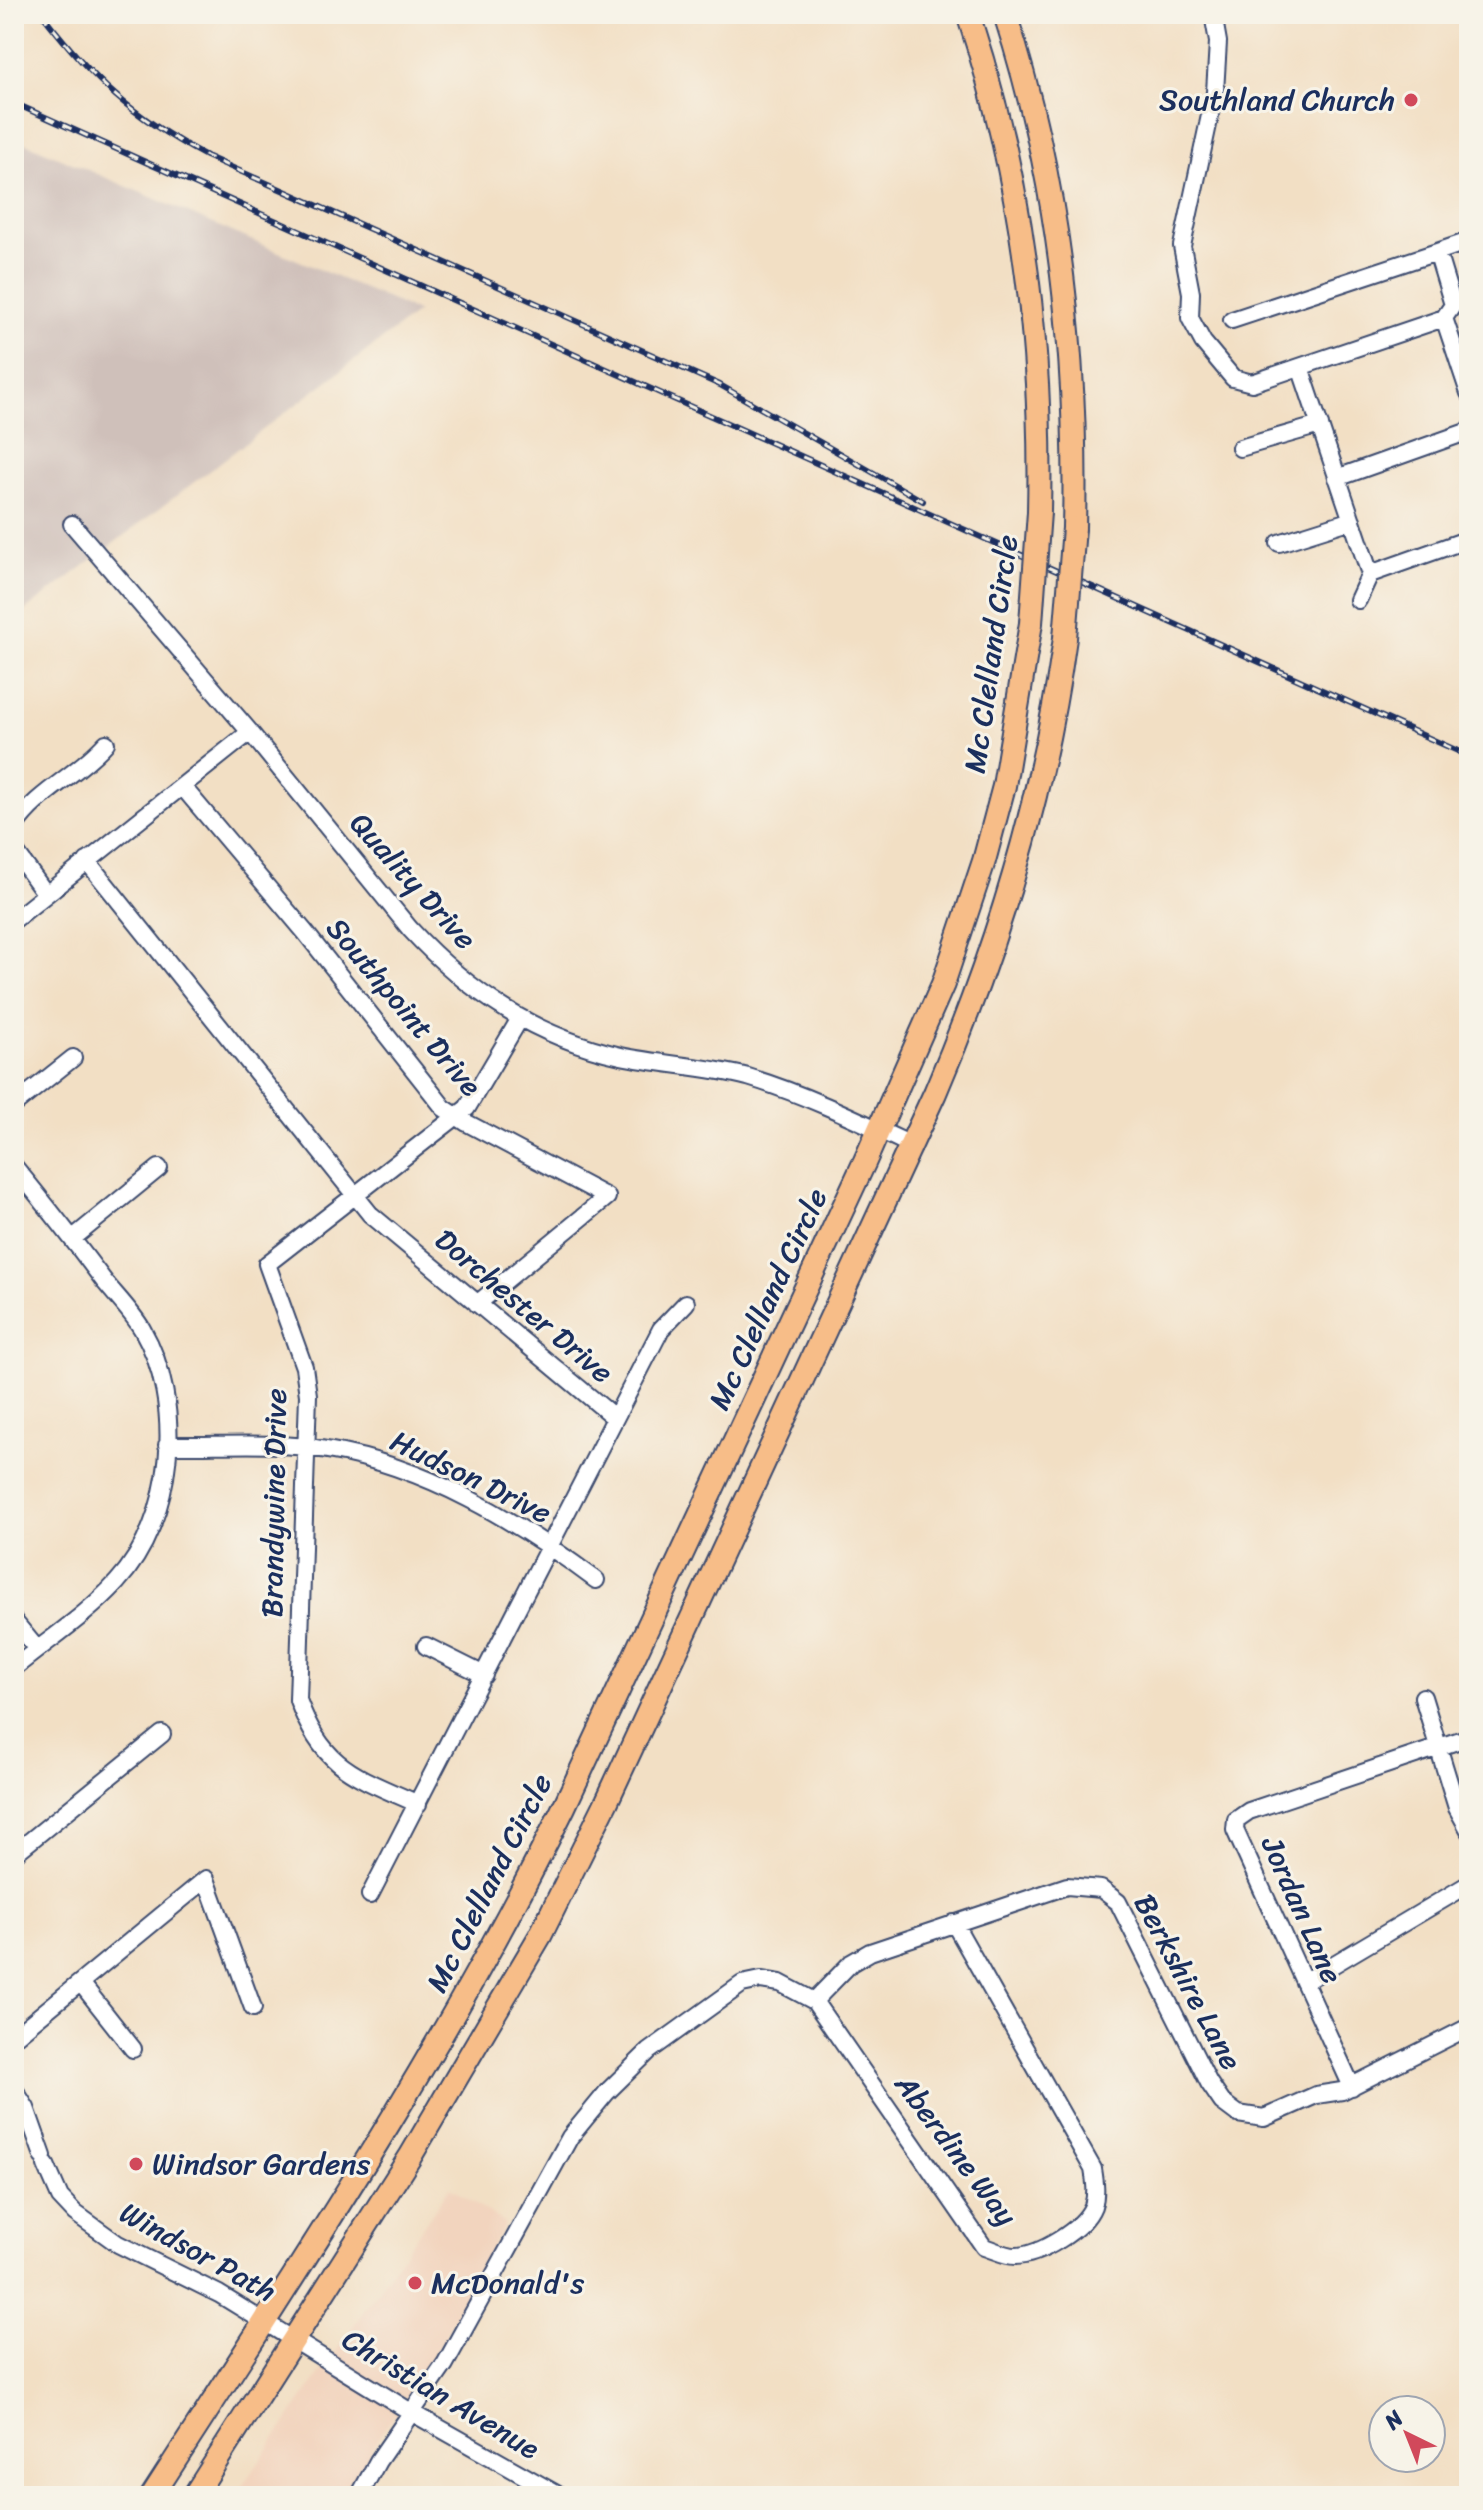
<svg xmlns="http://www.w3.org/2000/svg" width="1483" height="2510" viewBox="0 0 1483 2510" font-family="Sriracha,sans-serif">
	<rect width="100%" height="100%" fill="#f7f3e8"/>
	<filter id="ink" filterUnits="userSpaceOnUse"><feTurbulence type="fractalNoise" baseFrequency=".0125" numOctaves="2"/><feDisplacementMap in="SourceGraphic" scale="16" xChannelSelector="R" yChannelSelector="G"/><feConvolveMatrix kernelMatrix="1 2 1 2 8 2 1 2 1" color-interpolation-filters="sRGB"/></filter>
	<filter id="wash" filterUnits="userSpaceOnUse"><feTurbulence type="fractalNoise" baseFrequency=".006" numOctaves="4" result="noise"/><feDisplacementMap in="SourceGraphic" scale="32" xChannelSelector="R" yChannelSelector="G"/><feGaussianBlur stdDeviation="1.8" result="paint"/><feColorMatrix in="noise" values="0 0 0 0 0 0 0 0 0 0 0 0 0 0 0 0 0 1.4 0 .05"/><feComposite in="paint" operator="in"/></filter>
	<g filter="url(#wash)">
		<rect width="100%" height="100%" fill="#f2dfc4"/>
		<!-- built -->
		<path fill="#f2d4be" d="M450,2187l55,36 -79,149 -46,63 -34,61h-111z"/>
		<!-- industrial -->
		<path fill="#cfc0ba" d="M14,138l404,174 -404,307z"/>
	</g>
	<g filter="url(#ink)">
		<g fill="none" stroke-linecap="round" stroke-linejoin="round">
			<!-- minor casing -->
			<g stroke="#3b496d" stroke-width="20">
				<path id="minor" d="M1213,14l5,28 -3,50 -33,154 9,47 -1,25 13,24 30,36 19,5 192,-65
					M1465,14l4,12
					M1469,241l-32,11 16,53 -9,13 25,75
					M1232,320l205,-68
					M1300,367l70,207 -12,26
					M1240,448l80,-23
					M1337,478l132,-47
					M72,524l178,208 160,197c59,64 126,108 211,127 42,9 86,10 127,21 56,17 110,43 163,68
					M1279,543l73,-23
					M1370,574l99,-35
					M182,786l123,146 139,176 23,15 140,74 -130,107
					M14,827c23,-35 65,-53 92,-84
					M14,850l32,44
					M87,861l283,353 245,204
					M14,920l236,-188
					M14,1105l59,-47
					M14,1166c31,38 61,76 90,115 13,16 28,31 38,48 43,74 33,190 -25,253 -30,33 -69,58 -103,86
					M72,1239l87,-71
					M167,1445c51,1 111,-4 160,5 99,16 190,71 269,130
					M14,1621l23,28
					M426,1646l58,29
					M1423,1697l34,111 12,22
					M418,1804c-62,-28 -95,-35 -120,-104l10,-305 -4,-28 -37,-103 200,-156 52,-88
					M14,1854l148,-120
					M370,1895l291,-566 25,-26
					M1304,1982l165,-98
					M81,1983l52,66
					M814,2001l37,-38 19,-11 197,-66 34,3 17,13 91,181 13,19 16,12 26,4 52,-23 26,-4 127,-64
					M14,2037l192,-158 47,129
					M1352,2087l-117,-257 1,-10 13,-9 220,-74
					M14,2089l12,19 17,48
					M46,2165l14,32 15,16 43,31 101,50 192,118 149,84
					M359,2496l19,-35 67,-97 125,-227 37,-45 42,-41 93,-67 19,-4 19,3 34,18 170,246c10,3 21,9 31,9 24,0 69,-27 78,-50 4,-12 2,-25 0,-37l-139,-246"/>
			</g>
			<!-- highway casing -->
			<g stroke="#3b496d" stroke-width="26">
				<path id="highway" d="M968,14c53,161 75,329 71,498
					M1005,14c54,167 73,339 69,514
					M152,2496c145,-225 294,-448 412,-689l301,-646 78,-177 41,-123 20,-75 27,-163
					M194,2496l216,-339 130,-221 67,-135 328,-708c63,-147 108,-295 130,-455"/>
			</g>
			<!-- minor -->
			<use href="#minor" stroke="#fff" stroke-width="16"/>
			<!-- highway -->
			<use href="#highway" stroke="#f7bd88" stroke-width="22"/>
			<!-- rail casing -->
			<g stroke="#1b2f5e" stroke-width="6">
				<path id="rail" d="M42,14c52,67 89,102 164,142l514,229 203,116
					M14,103l1455,653"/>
			</g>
			<!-- rail -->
			<use href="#rail" stroke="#f7f3e8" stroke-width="3" stroke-dasharray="9" stroke-linecap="butt"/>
			<!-- highway-bridge casing -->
			<g stroke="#3b496d" stroke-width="26" stroke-linecap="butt">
				<path id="highway-bridge" d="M1031,623l8,-111
					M1065,638l9,-110"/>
			</g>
			<!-- highway-bridge -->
			<use href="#highway-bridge" stroke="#f7bd88" stroke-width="22"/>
		</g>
	</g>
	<!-- markers -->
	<g fill="#d1495b" stroke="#f7f3e8" stroke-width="3">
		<circle cx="1411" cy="100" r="8"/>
		<circle cx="136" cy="2164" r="8"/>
		<circle cx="415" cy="2283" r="8"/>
	</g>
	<g text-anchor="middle" stroke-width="6" stroke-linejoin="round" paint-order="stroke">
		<!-- poi labels -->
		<g font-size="30" fill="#1b2f5e" stroke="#f7f3e8" text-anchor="start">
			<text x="1395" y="110" text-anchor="end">Southland Church</text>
			<text x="152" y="2174">Windsor Gardens</text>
			<text x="431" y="2293">McDonald's</text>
		</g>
		<!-- street labels -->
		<g font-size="30" fill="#1b2f5e" stroke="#f7f3e8">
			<text transform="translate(991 654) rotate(-82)" y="10">Mc Clelland Circle</text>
			<text transform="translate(413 881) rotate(48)" y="10">Quality Drive</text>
			<text transform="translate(404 1007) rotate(50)" y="10">Southpoint Drive</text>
			<text transform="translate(768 1299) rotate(-65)" y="10">Mc Clelland Circle</text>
			<text transform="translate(524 1306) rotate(40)" y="10">Dorchester Drive</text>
			<text transform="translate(471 1477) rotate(26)" y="10">Hudson Drive</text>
			<text transform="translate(274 1503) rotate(-89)" y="10">Brandywine Drive</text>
			<text transform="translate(489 1883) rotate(-63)" y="10">Mc Clelland Circle</text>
			<text transform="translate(1302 1910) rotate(66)" y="10">Jordan Lane</text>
			<text transform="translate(1188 1982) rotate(62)" y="10">Berkshire Lane</text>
			<text transform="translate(956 2150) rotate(53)" y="10">Aberdine Way</text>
			<text transform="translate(198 2252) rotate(29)" y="10">Windsor Path</text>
			<text transform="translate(441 2394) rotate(31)" y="10">Christian Avenue</text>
		</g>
	</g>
	<!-- margin -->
	<rect width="1483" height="2510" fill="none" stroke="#f7f3e8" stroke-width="48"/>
	<!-- north arrow -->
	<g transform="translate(1407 2434) rotate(317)"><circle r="38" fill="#f7f3e8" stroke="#9fa5b1" stroke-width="2"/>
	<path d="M0-6L14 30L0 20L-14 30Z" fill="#d1495b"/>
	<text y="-12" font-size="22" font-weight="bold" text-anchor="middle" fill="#1b2f5e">N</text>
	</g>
</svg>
